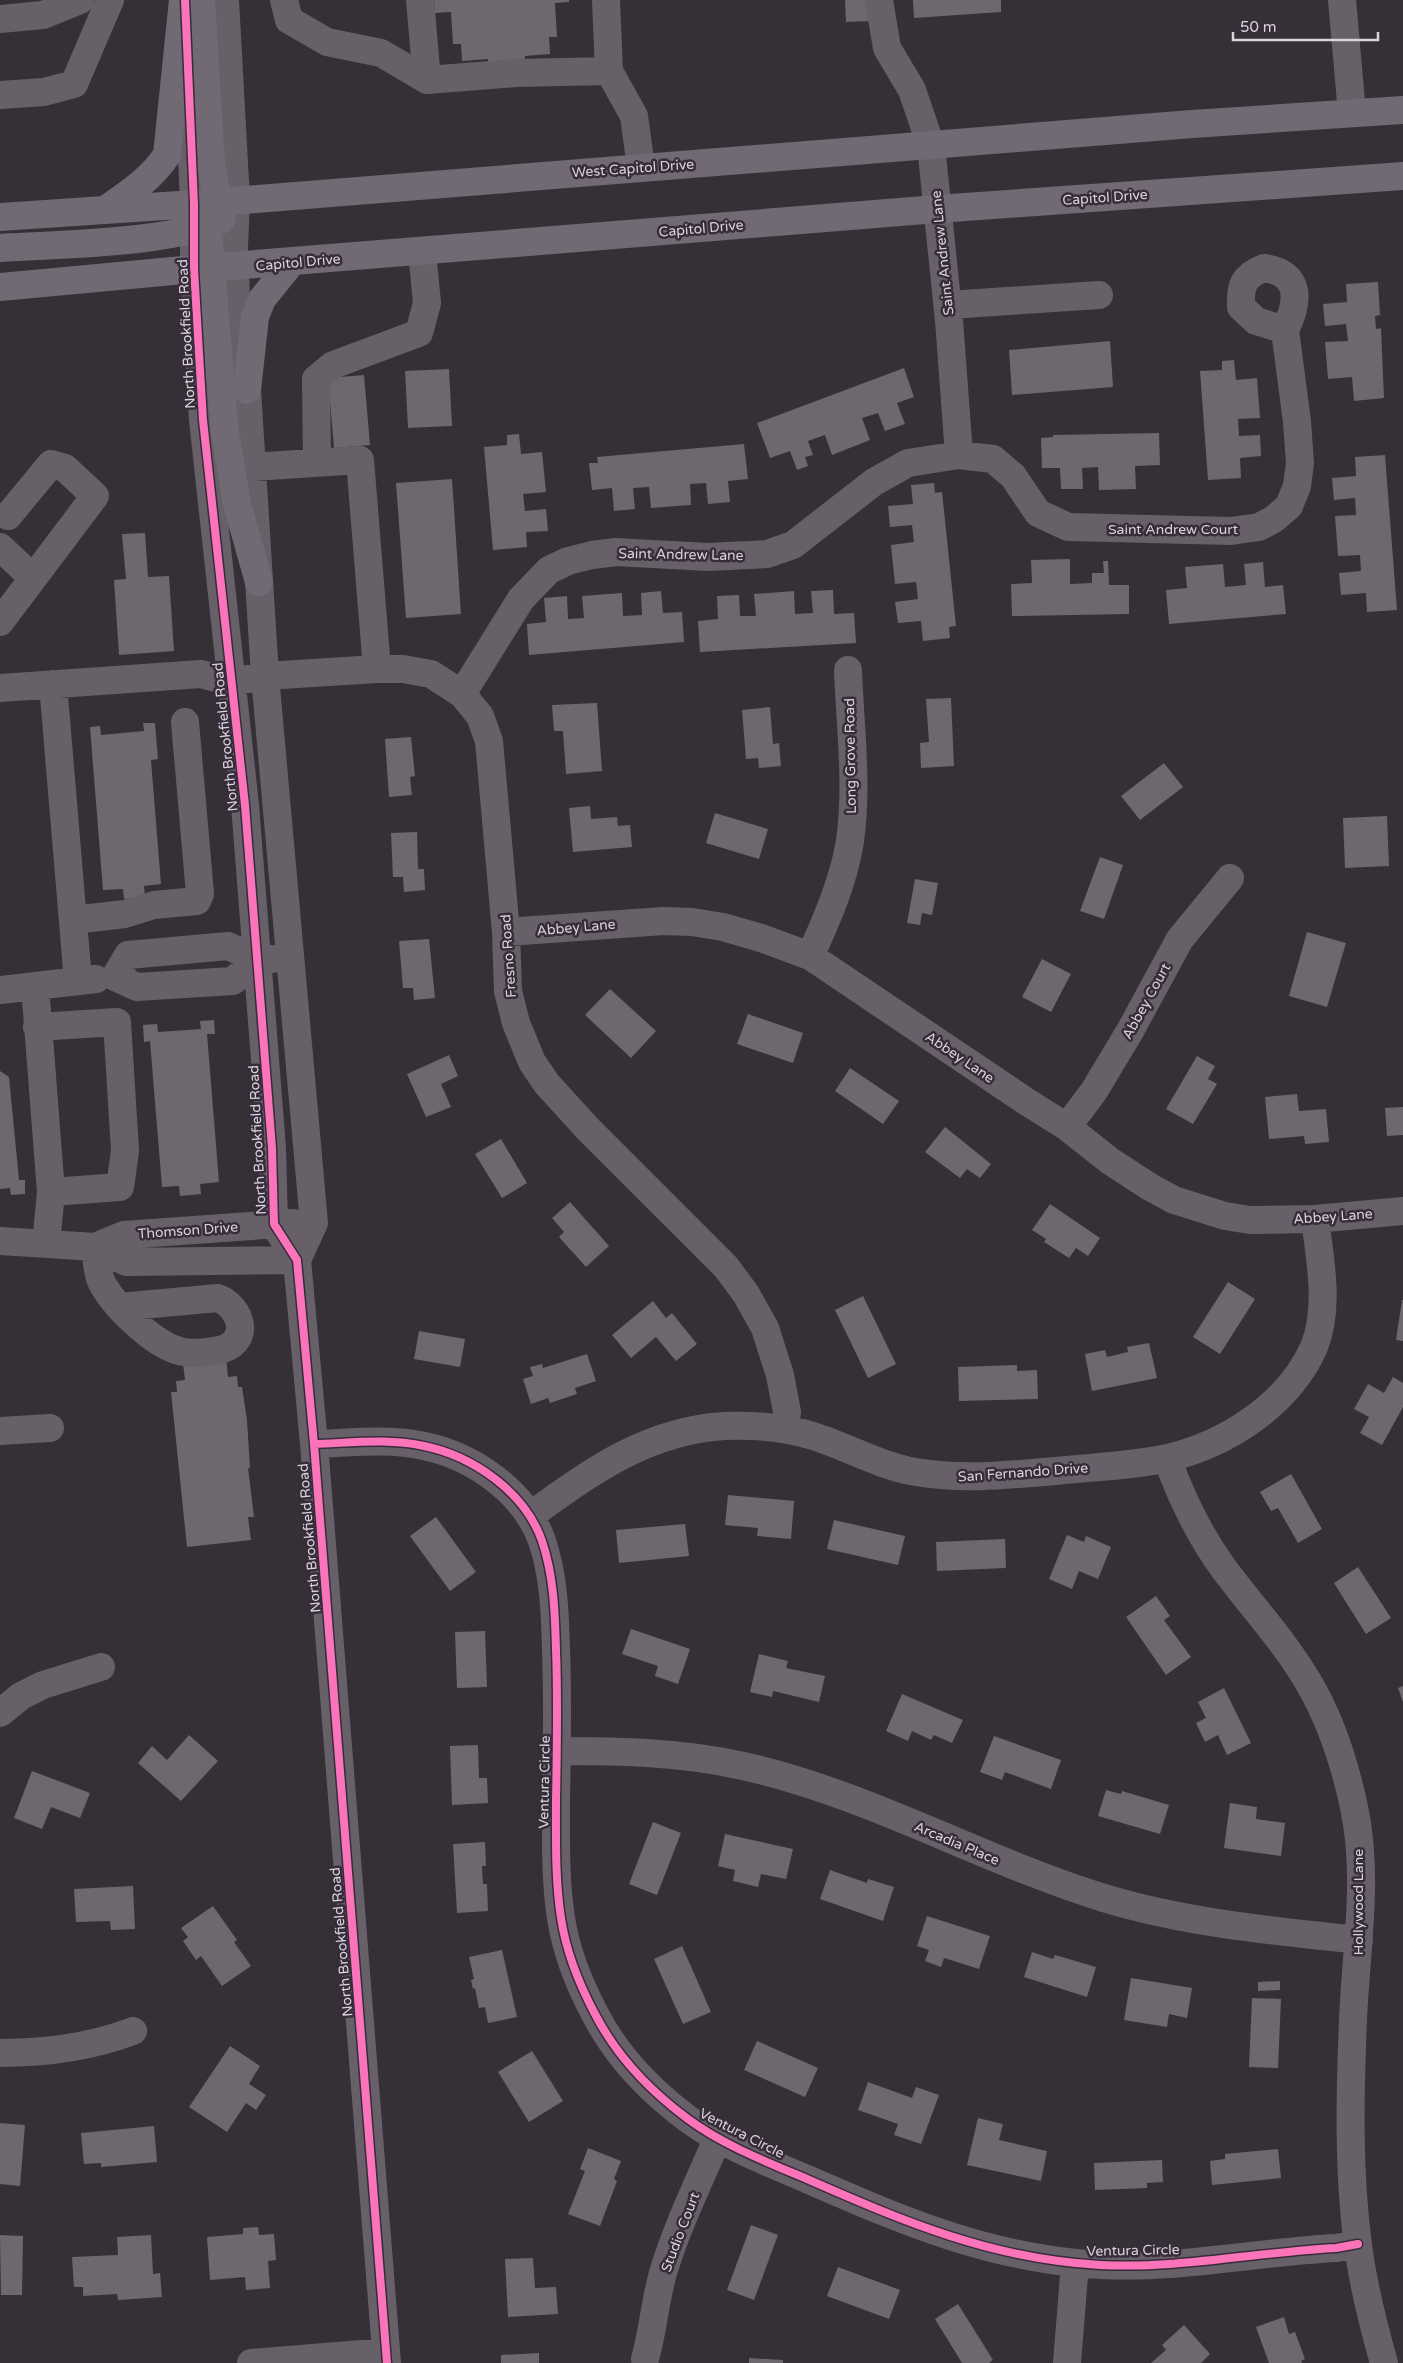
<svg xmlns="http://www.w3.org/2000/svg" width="1403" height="2363" viewBox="0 0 1403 2363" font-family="'Varela Round',sans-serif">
	<rect width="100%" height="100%" fill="#353036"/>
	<!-- building -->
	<path fill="#6d686e" d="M434,0h135v2l-14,1 2,34h-8l1,17 -25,2v8l-37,2v-7l-26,2 -1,-17h-8l-2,-32 -16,1z
		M845,0h24l1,21 -24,1z
		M913,0h88v12l-87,6z
		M1378,282l2,33 -5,1 1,13 5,-1 3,70 -30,3 -2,-24 -24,2 -3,-37 23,-1 -2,-17 -21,2 -2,-22 24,-2 -1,-18z
		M1110,341l3,46 -101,8 -3,-45z
		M1234,360l2,20 21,-2 3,40 -22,1 1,17 21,-1 1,21 -21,2 1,20 -33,2 -8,-109 22,-1v-9z
		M904,368l10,29 -17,6 8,21 -20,7 -7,-18 -16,5 8,22 -38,15 -7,-20 -17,6 5,14 -8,2 3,9 -11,4 -7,-19 -20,7 -13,-35z
		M449,369l3,57 -44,2 -3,-57z
		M364,375l6,70 -36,3 -6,-70z
		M1159,433l1,32 -25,1 1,23 -37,1 -1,-23 -16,1 1,21h-22l-1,-21h-18l-1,-30 12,-1v-2z
		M519,434l2,20 21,-2 4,40 -23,2 2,17 21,-2 2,22 -22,1 1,15 -34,3 -9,-103 23,-2v-10z
		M744,444l4,35 -20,2 2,21 -22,2 -2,-21 -16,1 1,21 -40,3 -2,-21 -16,1 2,21 -21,2 -2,-23 -20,2 -3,-27h9l-1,-6z
		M1385,455l12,155 -30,2 -1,-19 -25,2 -2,-22 22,-2 -1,-16 -22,1 -3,-40 21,-1 -1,-17 -21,2 -2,-22 24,-2 -1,-19z
		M452,479l9,135 -55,4 -10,-135z
		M934,483l1,10 7,-1 14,134 -7,1 1,11 -27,3 -2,-20 -23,2 -3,-21 23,-3 -2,-17 -21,2 -4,-39 23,-3 -2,-17 -22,2 -2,-21 25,-2 -2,-19z
		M145,533l3,44 21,-1 5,75 -55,4 -5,-75 12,-1 -4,-45z
		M1070,559v25l22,-1v-10h12l-1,-12h5l1,24h20v29l-117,2 -1,-32 21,-1 -1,-23z
		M1263,562l2,25 18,-2 3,29 -117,10 -3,-34 21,-2 -2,-21 38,-3 2,23 21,-2 -2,-21z
		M833,590l1,24 20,-1 2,30 -156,9 -2,-31 20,-2 -1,-23 22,-1 1,21h16l-2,-22 40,-3 1,23 18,-1 -2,-22z
		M661,591l2,22 19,-1 2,30 -155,13 -2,-31 19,-2 -2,-24 23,-2 1,23 16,-1 -2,-22 40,-3 1,23 19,-1 -1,-22z
		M951,698l3,68 -33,2 -1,-25 9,-1 -3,-43z
		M597,703l5,68 -36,3 -3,-43h-9l-2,-26z
		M770,707l3,37 6,-1 2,23 -22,2 -1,-10 -12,1 -4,-49z
		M143,723h12l3,36 -7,1 10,124 -17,2 1,11 -21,2 -1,-10 -20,1 -13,-163 10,-1 1,9 43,-4z
		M411,737l4,39 -5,1 2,18 -23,2 -4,-58z
		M1164,763l19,24 -43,33 -19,-24z
		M590,806l1,13 26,-2 1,9 12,-1 2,22 -59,5 -4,-44z
		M715,813l53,16 -9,30 -53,-16z
		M1387,816l2,50 -44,2 -2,-50z
		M417,832l1,37h6l1,21 -21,2 -1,-15h-10l-2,-44z
		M1100,857l23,8 -19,54 -24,-8z
		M915,879l23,4 -6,32 -10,-2 -2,12 -13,-2z
		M1307,932l39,11 -19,64 -38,-11z
		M429,939l6,59 -21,2 -1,-12h-10l-4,-47z
		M1042,959l29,15 -20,38 -29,-15z
		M610,989l46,42 -25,27 -46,-43z
		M748,1014l55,19 -10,30 -56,-19z
		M214,1020l1,14h-8l12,148 -19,2 1,10 -21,2 -1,-10 -17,1 -12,-146 -6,1 -1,-17 14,-1 1,8 43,-3 -1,-8z
		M449,1055l9,21 -17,8 10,23 -25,10 -19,-43z
		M1197,1056l18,10 -7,13 9,5 -24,40 -27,-15z
		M850,1068l49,33 -16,23 -48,-33z
		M0,1071l9,6 10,103h6v14l-14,1 -1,-7 -10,1z
		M1297,1094l2,17 27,-2 3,33 -24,2 -1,-8 -35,3 -4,-42z
		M1403,1107v28l-16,1 -2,-28z
		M945,1127l46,37 -11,14 -13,-9 -7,9 -35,-26z
		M501,1139l26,44 -25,15 -27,-44z
		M570,1202l39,44 -23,21 -27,-30 5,-5 -12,-14z
		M1050,1204l50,34 -12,18 -12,-8 -7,10 -25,-16 2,-3 -14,-9z
		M1228,1282l27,17 -35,55 -27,-17z
		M863,1296l33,68 -28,14 -33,-68z
		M1402,1300h1v41l-7,-1z
		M653,1301l13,17 6,-5 25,31 -21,17 -20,-24 -25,21 -19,-23z
		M419,1331l46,8 -5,28 -46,-8z
		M1149,1343l8,35 -65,13 -7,-37 20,-4 2,7 21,-5 -1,-5z
		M587,1354l9,27 -21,7 2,6 -27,9 -2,-5 -17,6 -8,-25 10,-3 -3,-9 12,-3 1,4z
		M226,1357l2,20 9,-1 1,11h4l5,33 3,48h-2l6,49h-6l3,23 -64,7 -16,-155h6l-1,-11 9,-1 -2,-16z
		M1017,1365v6l20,-1 1,29 -79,2 -1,-34z
		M1393,1377l10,6v24l-21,38 -22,-12 9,-16 -15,-8 14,-25 16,9z
		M1291,1474l31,55 -24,14 -20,-35 -7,3 -11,-19z
		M728,1495l66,6 -3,38 -34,-3 1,-8 -33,-3z
		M436,1517l40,55 -26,19 -40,-55z
		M834,1520l71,16 -7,29 -71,-16z
		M685,1524l4,32 -70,7 -3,-33z
		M1067,1535l17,7 2,-6 25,11 -13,32 -19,-8 -7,18 -23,-10z
		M1005,1539l1,29 -69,3 -1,-29z
		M1358,1567l33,51 -25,16 -32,-51z
		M1156,1596l14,20 -6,4 27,37 -25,18 -40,-58z
		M631,1629l59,20 -12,35 -23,-8 3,-10 -36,-12z
		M485,1631l2,56 -30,1 -2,-56z
		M759,1654l29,7 -2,7 39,8 -6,26 -46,-11 -1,6 -22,-5z
		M1403,1686v16l-5,-14z
		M1224,1688l27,55 -24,12 -9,-20 -13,7 -9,-19 10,-5 -8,-16z
		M902,1694l61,26 -11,23 -18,-8 -3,5 -19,-9 -4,10 -22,-10z
		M189,1735l29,26 -37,40 -43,-38 14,-17 15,14z
		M994,1736l67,24 -10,29 -46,-17 -3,8 -22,-8z
		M478,1745l1,33h8l1,25 -36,2 -2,-59z
		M32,1771l58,22 -10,25 -29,-11 -9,22 -28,-11z
		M1106,1790l15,4 1,-3 47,14 -9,29 -62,-18z
		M1230,1803l27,4 -1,12 29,4 -4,33 -57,-8z
		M653,1822l28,11 -24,62 -28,-11z
		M725,1834l68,15 -7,30 -25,-5 -3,13 -25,-6 2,-11 -17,-4z
		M485,1842l1,24h-4l1,18h4l1,27 -31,2 -4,-69z
		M830,1870l37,13 1,-4 26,8 -11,34 -63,-22z
		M133,1886l2,43 -24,1 -1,-9 -34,1 -2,-33z
		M213,1906l24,34 -3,2 17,24 -29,20 -21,-30 -5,4 -13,-19 5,-4 -7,-9z
		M927,1916l63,20 -11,33 -35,-11 -3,9 -16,-6 4,-11 -12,-4z
		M682,1946l29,66 -28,12 -29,-65z
		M502,1950l15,67 -29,6 -3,-16 -6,1 -4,-20 -2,1 -2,-9 3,-1 -5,-22z
		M1032,1952l21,7 2,-4 41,12 -9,30 -63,-20z
		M1131,1978l61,10 -5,30 -18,-4 -2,13 -43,-7z
		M1280,1981v9l-22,1v-9z
		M1252,1998l29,1 -3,69 -29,-1z
		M757,2041l61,27 -13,29 -61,-27z
		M230,2046l30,20 -11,18 17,11 -10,15 -10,-7 -19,29 -38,-25z
		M532,2051l31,50 -34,21 -31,-50z
		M868,2082l44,16 4,-11 23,8 -18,49 -27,-9 4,-11 -40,-14z
		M978,2118l25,6 -4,16 48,11 -6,30 -74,-16z
		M0,2123l25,2 -5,61 -20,-2z
		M154,2126l3,36 -56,5v-4l-17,1 -3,-31z
		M588,2148l33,13 -7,18 3,2 -17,45 -32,-12 17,-43 -5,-2z
		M1278,2149l3,29 -69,7 -2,-24 15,-2v-5z
		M1162,2160l1,22 -16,1v5l-52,2 -1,-27z
		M751,2225l27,10 -24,65 -27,-10z
		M258,2227l1,8 15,-1 2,26 -8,1 2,27 -24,2 -1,-13 -35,3 -3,-43 36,-3v-6z
		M0,2235l23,1 -1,59h-21z
		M151,2235l2,39 7,-1 2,24 -44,3 -1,-6 -34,2v-9h-9l-2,-30 46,-2 -1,-18z
		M533,2258l2,30 21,-1 2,27 -50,3 -3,-58z
		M838,2267l62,23 -11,29 -62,-23z
		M958,2304l35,56 -4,3h-27l-27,-44z
		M1284,2317l5,17 6,-2 10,27 -4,2 1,2h-33l-13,-36z
		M1184,2325l26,29 -9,9h-50l15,-13 -4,-5z
		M539,2353v10h-38v-8z
		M749,2358l34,2v3h-34z"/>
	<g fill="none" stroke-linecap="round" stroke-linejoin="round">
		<!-- minor -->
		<path stroke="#676069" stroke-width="28" d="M225,0l11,200 -2,47 2,53 11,90 18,286 49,547 -17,37
			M284,0l5,20 38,22 54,11 46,27 89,-7 93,-2
			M420,0l7,80
			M606,0l3,71 25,45 7,51
			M879,0l8,48 25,42 19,56 18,174 10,135
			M1342,0l10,113
			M0,19l43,-4 37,-15
			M187,41l7,163v65l9,151 42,385 27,343 2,76 23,36 17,184 73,919
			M0,95l44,-3 30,-8 36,-84
			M1264,268c38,5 35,34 21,62l-29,-9 -15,-14c-1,-21 2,-31 23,-39z
			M948,305l151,-10
			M317,462l-1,-83 17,-14 86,-32 8,-30 -5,-52
			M252,467l108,-7 17,209
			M0,547l33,31
			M0,622l95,-126 -30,-28 -14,-4 -43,52
			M53,684l25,297
			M0,688l201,-14 30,8 34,-6 112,-7h26l28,5 31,20 18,22 9,25 17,191 2,59 8,32 16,39 15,22 41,45 138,138 20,27 19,34 15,47 7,37 -2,17
			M462,694l59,-95 28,-29 19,-9 24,-6 24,-3 92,5 59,-3 26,-9 81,-63 34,-19 51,-8 34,4 20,17 25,37 30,14 163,4 28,-4 15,-8 15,-13 8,-20 3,-23 -3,-41 -12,-92
			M73,920l52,-6 29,-9 43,-4 3,-7 -15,-172
			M506,932l158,-11 28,1 31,5 38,11 49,18 217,146 40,25 43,34 40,26 24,13 51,16 25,4 65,-1 88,-8
			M810,956c17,-36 34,-76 40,-115 8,-56 0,-115 -2,-171
			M257,959l-24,22 -96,6 -22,-10 13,-22 100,-9 29,13h15
			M35,986l16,206 -5,52
			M0,990l96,-11
			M37,1027l80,-5 8,129 -5,36 -69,5
			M1067,1127l27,-36 36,-60 50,-92 50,-61
			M0,1241l95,6 31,15 171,-2
			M95,1247c2,12 2,28 8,38 13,23 54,63 81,67 11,2 28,0 39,-3 28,-9 18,-42 -5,-51l-99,9
			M95,1247l29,-12 169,-12
			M0,1431l50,-3
			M314,1444c36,-1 74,-6 110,2 49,10 101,46 118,95 12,35 13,73 14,109 2,50 1,100 0,150 0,39 -1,79 5,118 5,33 18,66 34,96 22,43 54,76 93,105 35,26 79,43 119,60 98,43 185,80 293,86 79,4 158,-13 236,-17l22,-4
			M1167,1458c14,39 32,77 57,111 29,39 62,74 86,116 22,38 35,80 44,122 15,70 2,142 -1,212 -3,75 -5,152 5,226 5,40 15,79 26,118
			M530,1516c59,-44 119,-86 195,-90 29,-1 60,1 88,10 35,11 67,30 103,36 47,8 92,3 139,-1 37,-4 77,-5 113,-13 59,-14 121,-54 146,-111 16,-39 6,-88 1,-128
			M0,1713l21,-17 22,-11 58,-18
			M557,1751c64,0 124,1 186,15 126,28 238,94 361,132 82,25 170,33 255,42
			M0,2053c45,0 91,-6 133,-22
			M645,2359c8,-28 10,-58 18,-86 14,-47 36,-91 55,-136
			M251,2363l135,-11
			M1067,2363l8,-100"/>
		<!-- major -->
		<path stroke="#716973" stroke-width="28" d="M201,0l10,163 10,57
			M194,204l10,13 4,16 17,200 12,71 22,78
			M105,210c23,-16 46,-31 62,-55l16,-155
			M0,217l194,-13 998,-80 211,-14
			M0,248c47,-3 189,-5 222,-31
			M0,287l194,-18 743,-60 466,-33
			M247,390l8,-73 7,-18 30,-37"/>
		<!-- cycleway casing -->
		<g stroke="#372c3a" stroke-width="11">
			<path id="cycleway" d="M185,0l9,204v65l9,151 42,385 27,343 2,76 23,36 17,184 73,919
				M314,1444c36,-1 74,-6 110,2 49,10 101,46 118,95 12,35 13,73 14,109 2,50 1,100 0,150 0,39 -1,79 5,118 5,33 18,66 34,96 22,43 54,76 93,105 35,26 79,43 119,60 98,43 185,80 293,86 79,4 158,-13 236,-17l22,-4"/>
		</g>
		<!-- cycleway -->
		<use href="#cycleway" stroke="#fb73b8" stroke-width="8"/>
	</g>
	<g text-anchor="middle" stroke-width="5" stroke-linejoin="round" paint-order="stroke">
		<!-- street labels -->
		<g font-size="14" fill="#dad3dc" stroke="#372c3a">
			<text transform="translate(633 168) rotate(-4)" y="5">West Capitol Drive</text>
			<text transform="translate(1105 197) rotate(-4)" y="5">Capitol Drive</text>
			<text transform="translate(701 228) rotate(-5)" y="5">Capitol Drive</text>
			<text transform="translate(942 253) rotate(-96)" y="5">Saint Andrew Lane</text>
			<text transform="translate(298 262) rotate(-5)" y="5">Capitol Drive</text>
			<text transform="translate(186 334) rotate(-93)" y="5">North Brookfield Road</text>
			<text x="1173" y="534">Saint Andrew Court</text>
			<text transform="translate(681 554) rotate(1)" y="5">Saint Andrew Lane</text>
			<text transform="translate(225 737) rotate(-96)" y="5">North Brookfield Road</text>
			<text transform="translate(850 756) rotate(-91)" y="5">Long Grove Road</text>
			<text transform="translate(576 927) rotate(-5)" y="5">Abbey Lane</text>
			<text transform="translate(508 956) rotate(-94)" y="5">Fresno Road</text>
			<text transform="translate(1146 1001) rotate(-61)" y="5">Abbey Court</text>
			<text transform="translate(960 1057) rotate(34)" y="5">Abbey Lane</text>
			<text transform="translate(257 1140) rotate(-93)" y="5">North Brookfield Road</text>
			<text transform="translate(1333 1216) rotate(-4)" y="5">Abbey Lane</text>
			<text transform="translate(188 1230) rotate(-4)" y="5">Thomson Drive</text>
			<text transform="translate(1023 1472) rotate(-4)" y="5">San Fernando Drive</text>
			<text transform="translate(309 1538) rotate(-95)" y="5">North Brookfield Road</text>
			<text transform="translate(544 1782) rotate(-89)" y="5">Ventura Circle</text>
			<text transform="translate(957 1843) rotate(23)" y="5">Arcadia Place</text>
			<text transform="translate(1358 1902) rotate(-90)" y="5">Hollywood Lane</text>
			<text transform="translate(341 1942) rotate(-95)" y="5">North Brookfield Road</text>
			<text transform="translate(742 2133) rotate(27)" y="5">Ventura Circle</text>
			<text transform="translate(680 2232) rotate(-69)" y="5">Studio Court</text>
			<text transform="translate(1133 2250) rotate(-1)" y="5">Ventura Circle</text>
		</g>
	</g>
	<!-- scale -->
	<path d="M1233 32v8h145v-8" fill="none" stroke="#dad3dc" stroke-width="2.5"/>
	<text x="1240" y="32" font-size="15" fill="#dad3dc" stroke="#372c3a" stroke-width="4" paint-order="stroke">50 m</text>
</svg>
